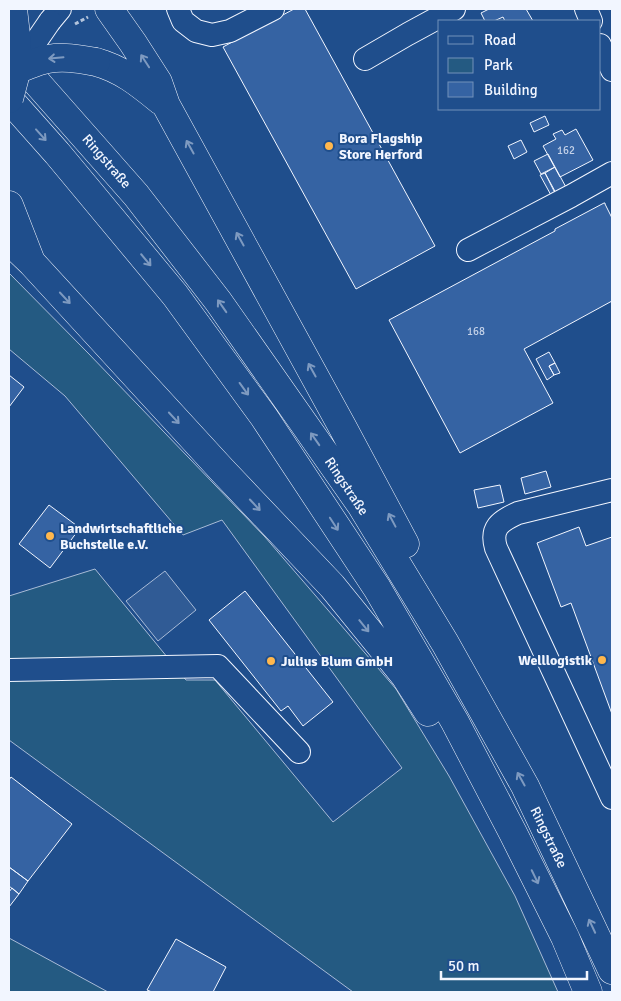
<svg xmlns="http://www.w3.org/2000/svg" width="621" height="1001" viewBox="0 0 621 1001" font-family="Signika,sans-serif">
	<rect width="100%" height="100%" fill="#1f4e8c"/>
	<!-- green -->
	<path fill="#245a82" stroke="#a8bbd7" d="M9,273l79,80 177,184 131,152 53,87 66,120 43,96h-205l-344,-252v-144l86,-27 91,111h29l118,142 69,-54 -180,-248 -39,15 -118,-139 -56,-47z
		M9,938l99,54h-99z"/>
	<!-- parking -->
	<path fill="#305b95" stroke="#a8bbd7" d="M165,571l31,39 -38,31 -32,-40z"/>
	<!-- building -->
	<path fill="#3563a3" stroke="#f2f6ff" d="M294,9h11l130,237 -79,43 -133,-242z
		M489,9h37l7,12h-28l-2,-4 -9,4h-9l-4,-8z
		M545,116l4,9 -15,7 -4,-9z
		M576,129l17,31 -33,17 -17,-31 13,-7 -3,-5 9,-4 3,5z
		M521,140l6,12 -13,7 -6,-13z
		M548,154l7,13 -14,7 -7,-13z
		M555,167l12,22 -10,6 -12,-22z
		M545,173l11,22 -4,2 -12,-22z
		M604,203h1v1l7,14v83l-88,48 29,54 -93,50 -71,-133 151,-81 15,-8v-2z
		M549,352l6,11 -6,3 5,9 -7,5 -11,-21z
		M555,363l5,10 -6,2 -5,-9z
		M9,375l15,12 -15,20z
		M546,471l5,16 -26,7 -4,-16z
		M500,485l4,17 -26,6 -4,-18z
		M49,505l31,23 -30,40 -31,-24z
		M579,527l7,19 26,-9v177l-41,-111 -10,4 -24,-64z
		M245,591l88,111 -30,24 -15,-20 -7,5 -72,-91z
		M11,777l61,47 -44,57 -19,-14v-87z
		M9,867l19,14 -9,13 -10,-8z
		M12,888l7,6 -10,13v-15z
		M176,939l50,28 -13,25h-61l-5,-2z"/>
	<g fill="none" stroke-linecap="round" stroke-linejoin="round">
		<!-- minor casing -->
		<g stroke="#f2f6ff" stroke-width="24">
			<path id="minor" d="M178,9l5,12 13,10 16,4 18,-4 43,-22
				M586,9l5,12
				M50,21l10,-12
				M600,45l12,25
				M365,59l43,-25 46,-25
				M468,250l103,-54 41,-23
				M612,490l-94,23c-18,8 -28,15 -22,35l116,250
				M9,670l209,-4 81,86"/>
		</g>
		<!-- highway casing -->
		<g stroke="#f2f6ff" stroke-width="29">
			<path id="highway" d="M109,9l24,34 25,39 8,23 177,323 62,116
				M9,51l127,144 82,106 143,204 84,138 80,143 87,184
				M96,62c26,7 44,22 65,39
				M9,99l48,54 118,142 89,122 113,171 78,134 58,111 52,104 23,55
				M9,205l21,54
				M9,241l23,22 190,207 110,116 73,90 23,36"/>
		</g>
		<!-- path -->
		<path stroke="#b3c4dc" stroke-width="3" stroke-dasharray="4 2.5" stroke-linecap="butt" d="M75,24l13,-7"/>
		<!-- minor -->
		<use href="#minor" stroke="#1f4e8c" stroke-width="22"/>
		<!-- highway -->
		<use href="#highway" stroke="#1f4e8c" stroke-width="28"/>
		<!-- minor-bridge casing -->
		<g stroke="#f2f6ff" stroke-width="24" stroke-linecap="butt">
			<path id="minor-bridge" d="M17,69l33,-48"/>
		</g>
		<!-- highway-bridge casing -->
		<g stroke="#f2f6ff" stroke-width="29" stroke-linecap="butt">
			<path id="highway-bridge" d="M17,69c10,-3 20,-8 31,-10 16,-3 31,0 48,3
				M9,99l8,-30 -1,-34 -3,-26"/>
		</g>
		<!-- minor-bridge -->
		<use href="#minor-bridge" stroke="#1f4e8c" stroke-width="22"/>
		<!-- highway-bridge -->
		<use href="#highway-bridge" stroke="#1f4e8c" stroke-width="28"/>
	</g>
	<!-- one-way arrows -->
	<defs><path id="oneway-shaft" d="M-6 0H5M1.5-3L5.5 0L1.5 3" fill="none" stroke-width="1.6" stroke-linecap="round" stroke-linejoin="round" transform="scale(1.25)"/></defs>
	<g stroke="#7e9ac0">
		<use href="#oneway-shaft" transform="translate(56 58) rotate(175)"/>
		<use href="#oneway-shaft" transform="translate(145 61) rotate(-123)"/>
		<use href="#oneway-shaft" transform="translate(41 135) rotate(48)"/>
		<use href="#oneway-shaft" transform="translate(190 147) rotate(-119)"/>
		<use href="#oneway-shaft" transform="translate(240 239) rotate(-119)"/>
		<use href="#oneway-shaft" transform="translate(146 260) rotate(50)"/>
		<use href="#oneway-shaft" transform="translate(65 298) rotate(47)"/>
		<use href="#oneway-shaft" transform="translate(222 306) rotate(-125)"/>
		<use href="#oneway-shaft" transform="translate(312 370) rotate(-119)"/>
		<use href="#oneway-shaft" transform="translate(244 389) rotate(54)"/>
		<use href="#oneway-shaft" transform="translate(174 418) rotate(47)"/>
		<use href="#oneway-shaft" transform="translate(315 439) rotate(-125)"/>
		<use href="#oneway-shaft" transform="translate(255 505) rotate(47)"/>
		<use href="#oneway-shaft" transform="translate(392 520) rotate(-118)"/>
		<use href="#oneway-shaft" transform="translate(334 524) rotate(57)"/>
		<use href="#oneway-shaft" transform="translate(364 626) rotate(51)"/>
		<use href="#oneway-shaft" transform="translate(521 779) rotate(-119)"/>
		<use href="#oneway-shaft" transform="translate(535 877) rotate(64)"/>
		<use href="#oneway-shaft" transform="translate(592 926) rotate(-115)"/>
	</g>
	<!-- markers -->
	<g fill="#ffb74d" stroke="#1f4e8c" stroke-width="2">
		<circle cx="329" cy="146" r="5"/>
		<circle cx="50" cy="536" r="5"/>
		<circle cx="602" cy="660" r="5"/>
		<circle cx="271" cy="661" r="5"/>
	</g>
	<g text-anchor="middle" stroke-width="4" stroke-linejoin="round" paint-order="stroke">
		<!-- number labels -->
		<g font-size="11" fill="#c3d1e8">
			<text x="566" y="154">162</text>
			<text x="476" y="335">168</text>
		</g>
		<!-- poi labels -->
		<g font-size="14" font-weight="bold" fill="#f2f6ff" stroke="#1f4e8c" text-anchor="start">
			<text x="339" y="143">Bora Flagship<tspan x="339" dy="16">Store Herford</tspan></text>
			<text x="60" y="533">Landwirtschaftliche<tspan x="60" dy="16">Buchstelle e.V.</tspan></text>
			<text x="592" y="665" text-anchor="end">Welllogistik</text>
			<text x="281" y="666">Julius Blum GmbH</text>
		</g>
		<!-- street labels -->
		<g font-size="14" fill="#f2f6ff" stroke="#1f4e8c">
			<text transform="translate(107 161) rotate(49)" y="5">Ringstraße</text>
			<text transform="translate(347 486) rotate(56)" y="5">Ringstraße</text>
			<text transform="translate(549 837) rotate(64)" y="5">Ringstraße</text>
		</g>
	</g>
	<!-- border -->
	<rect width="621" height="1001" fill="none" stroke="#f2f6ff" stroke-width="20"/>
	<!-- legend -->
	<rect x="438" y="20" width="162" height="90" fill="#1f4e8c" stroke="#7391ba"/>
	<rect x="448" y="36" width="25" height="8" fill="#1f4e8c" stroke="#7391ba"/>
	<text x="484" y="45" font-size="15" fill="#f2f6ff">Road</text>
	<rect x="448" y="58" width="25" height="15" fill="#245a82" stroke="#7391ba"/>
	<text x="484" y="70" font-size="15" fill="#f2f6ff">Park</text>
	<rect x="448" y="82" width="25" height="15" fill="#3563a3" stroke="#7391ba"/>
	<text x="484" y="95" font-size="15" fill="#f2f6ff">Building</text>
	<!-- scale -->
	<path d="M441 971v8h146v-8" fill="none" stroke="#f2f6ff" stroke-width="2.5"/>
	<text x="448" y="971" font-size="15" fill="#f2f6ff" stroke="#1f4e8c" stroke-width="4" paint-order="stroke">50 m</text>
</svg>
